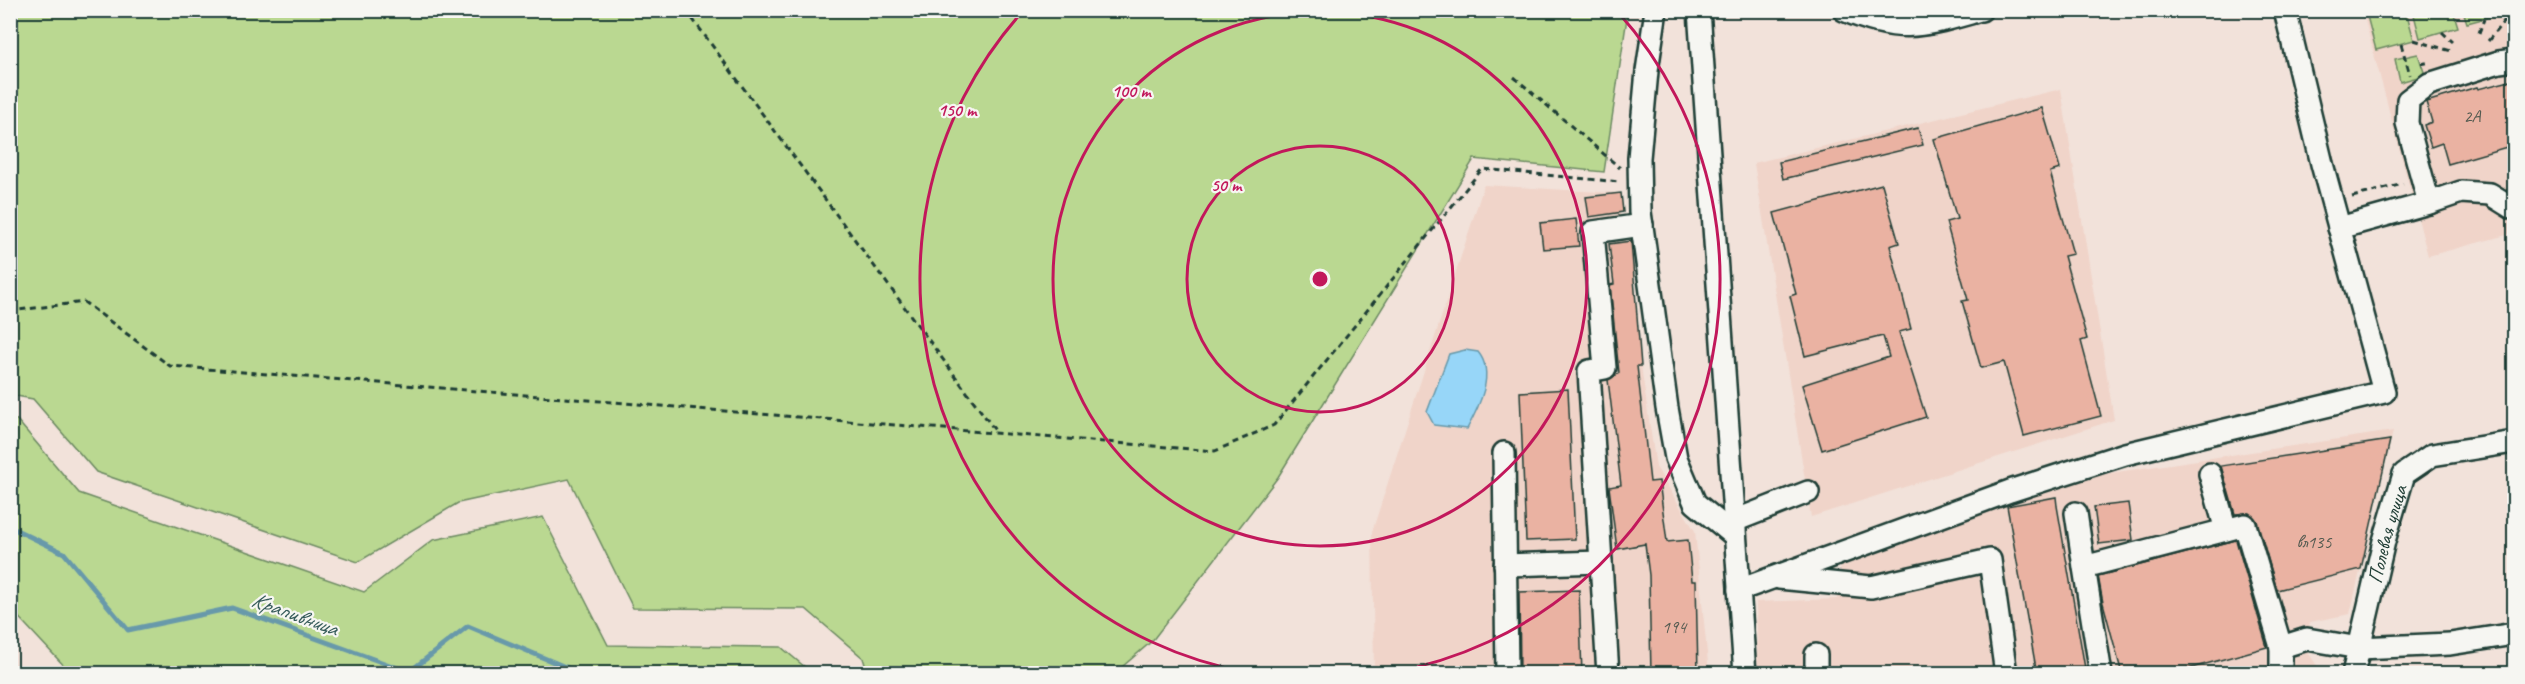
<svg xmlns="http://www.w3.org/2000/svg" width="2525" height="684" viewBox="0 0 2525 684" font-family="Caveat,sans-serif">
	<rect width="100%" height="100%" fill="#f2e2da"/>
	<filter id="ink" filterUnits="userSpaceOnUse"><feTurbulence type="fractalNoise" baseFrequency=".0167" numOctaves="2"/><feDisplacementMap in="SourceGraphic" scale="12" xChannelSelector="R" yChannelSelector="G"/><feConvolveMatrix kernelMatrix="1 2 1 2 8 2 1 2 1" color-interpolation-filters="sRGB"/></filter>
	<g filter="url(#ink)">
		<!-- built -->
		<path fill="#f0d4c9" d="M2371,10l143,1v222l-86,23 -65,-243z
			M2061,89l53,331 -303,97 -57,-354z
			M1484,185l132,8 17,89 8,84 15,101 39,64 14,142h-335l-2,-141z
			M2393,431l-43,183 -40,8 -5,26 17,25h-564l-2,-71 81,-3 4,-33 174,-72 95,-21z"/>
		<!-- green -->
		<path fill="#bad891" stroke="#6c8a62" stroke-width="1.5" d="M11,10h1617v1l-24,161 -130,-13 -196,318 -126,164 -37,32 -247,1 -5,-16 -57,-49 -173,-1 -64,-129 -111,24 -100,59 -262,-90 -63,-73 -22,-4z
			M2386,11h20l8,29 -38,10 -9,-34z
			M2413,11h40l5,16 -38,11z
			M2463,11h41l1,2 -38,10z
			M2418,54l7,21 -25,7 -5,-23z
			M11,419l6,1 62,73 285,99 69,-52 110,-23 65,128 173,2 31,26h-737l-6,-2 -58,-62z"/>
		<!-- water -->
		<path fill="#97d6f8" stroke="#6799aa" stroke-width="1.5" d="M1465,350l13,2c18,21 1,55 -11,77l-33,-4 -7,-13 22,-58z"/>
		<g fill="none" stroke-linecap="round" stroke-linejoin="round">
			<!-- stream -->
			<path stroke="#6799aa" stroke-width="5" d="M10,527l54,26 64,77 104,-22 177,64 59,-46 114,48"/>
		</g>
		<!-- building -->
		<path fill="#eab2a2" stroke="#1f3d34" stroke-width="1.5" d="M2514,80v65l-66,19 -6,-21 -11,4 -7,-22 8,-3 -6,-20 51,-15 1,2z
			M2042,108l18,61 -10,3 23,82 -9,2 23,83 -6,2 20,75 -77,20 -20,-74 -23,6 -19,-67 6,-1 -22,-78 11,-3 -23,-80z
			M1918,128l5,17 -140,34 -4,-17z
			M1882,184l17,59 -9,3 21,83 -12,3 27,85 -104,33 -20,-65 87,-28 -6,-21 -78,20 -15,-60 6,-2 -22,-81z
			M1621,193l2,19 -34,5 -3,-20z
			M1576,219l3,27 -36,3 -3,-26z
			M1631,241l10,125h-4l13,116 9,-1 8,61 21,-2 4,41h4l2,93h-47l-2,-99 -4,-31 -28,5 -8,-62 12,-2 -13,-105 11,-7 -9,-88 4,-1 -5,-40z
			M1568,389l7,150 -49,2 -6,-149z
			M2390,440l-29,129 -84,21 -20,-69 -8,-8 -14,1 -14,-48z
			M2056,497l1,9 29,168h-49l-30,-168z
			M2128,503l5,37 -34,4 -5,-37z
			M2236,540l31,107 -97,27h-48l-19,-71 -5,-27z
			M1579,590l3,84h-62l-1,-82z"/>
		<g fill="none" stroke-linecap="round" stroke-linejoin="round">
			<!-- minor casing -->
			<g stroke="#1f3d34" stroke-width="26">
				<g id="minor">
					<path d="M1656,10l-9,61 -8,87 1,54 27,196 9,50 19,45 40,33"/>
					<path d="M1699,10l46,664"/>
					<path d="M1844,10c58,25 79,16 137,0"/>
					<path d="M2429,203l32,-11 29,2 24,15"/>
					<path d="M2339,228l90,-25 -22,-80 1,-23 21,-16 70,-22 15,-2"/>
					<path d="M1504,453l3,221"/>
					<path d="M2210,474l16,56"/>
					<path d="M2076,513l8,54 161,-42 36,122 26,-8 52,9 91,-4 64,-10"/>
					<path d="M1734,521l74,-29"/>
					<path d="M1505,565l96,-3"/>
					<path d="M2084,567l17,107"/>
					<path d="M1779,578l92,9 119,-27 16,114"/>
					<path d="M1739,590l271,-99 115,-37 259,-62 -62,-228 -37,-154"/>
					<path d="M2281,647v27"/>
					<path d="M1608,674l-19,-303 16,-3 -12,-136 49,-7"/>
					<path d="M1816,674v-19"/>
					<path id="s1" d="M2353,674l31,-133 20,-67 28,-19 82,-13"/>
				</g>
			</g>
			<!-- path -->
			<path stroke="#1f3d34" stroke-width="3" stroke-dasharray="6 4.5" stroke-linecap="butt" d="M686,10l311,423
				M2442,32l11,10
				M2479,33l5,-14
				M2414,40l37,11
				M2488,41l24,-30
				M2401,44l9,31
				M2421,64l9,-2
				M1514,77l106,91
				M2352,197l51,-13
				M10,311l74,-9 86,64 1045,85 59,-26 208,-256 138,13"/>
			<!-- minor -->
			<use href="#minor" stroke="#f6f6f2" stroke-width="21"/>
		</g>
	</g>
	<!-- distance rings -->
	<g fill="none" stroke="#c2185b" stroke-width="3">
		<circle cx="1320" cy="279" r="133"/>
		<circle cx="1320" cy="279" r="267"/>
		<path d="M1251 673A400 400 0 0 1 1023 11M1617 11A400 400 0 0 1 1389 673"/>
	</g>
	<g text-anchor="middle" stroke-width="4.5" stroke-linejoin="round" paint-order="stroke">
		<!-- number labels -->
		<g font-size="18" fill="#525a50">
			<text x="2472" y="122">2А</text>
			<text x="2314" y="548">вл135</text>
			<text x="1674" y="633">194</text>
		</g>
		<!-- street labels -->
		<g font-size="21" fill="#1f3d34" stroke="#f6f6f2">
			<text dy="7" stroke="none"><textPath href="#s1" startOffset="144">Полевая улица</textPath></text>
		</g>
		<!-- water labels -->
		<g font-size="22" font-style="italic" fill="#375c5b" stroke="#f6f6f2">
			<text transform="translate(295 613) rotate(20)" y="8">Крапивница</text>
		</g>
	</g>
	<circle cx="1320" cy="279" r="9" fill="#c2185b" stroke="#f6f6f2" stroke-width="3"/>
	<g font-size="18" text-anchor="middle" font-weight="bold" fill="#c2185b" stroke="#f6f6f2" stroke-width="4.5" stroke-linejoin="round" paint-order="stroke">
		<text x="1131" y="97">100 m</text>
		<text x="957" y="116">150 m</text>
		<text x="1226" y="191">50 m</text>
	</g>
	<!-- margin -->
	<rect width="2525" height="684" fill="none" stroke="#f6f6f2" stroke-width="36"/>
	<rect x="18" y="18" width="2489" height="648" fill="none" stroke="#1f3d34" stroke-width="2" filter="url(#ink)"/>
</svg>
